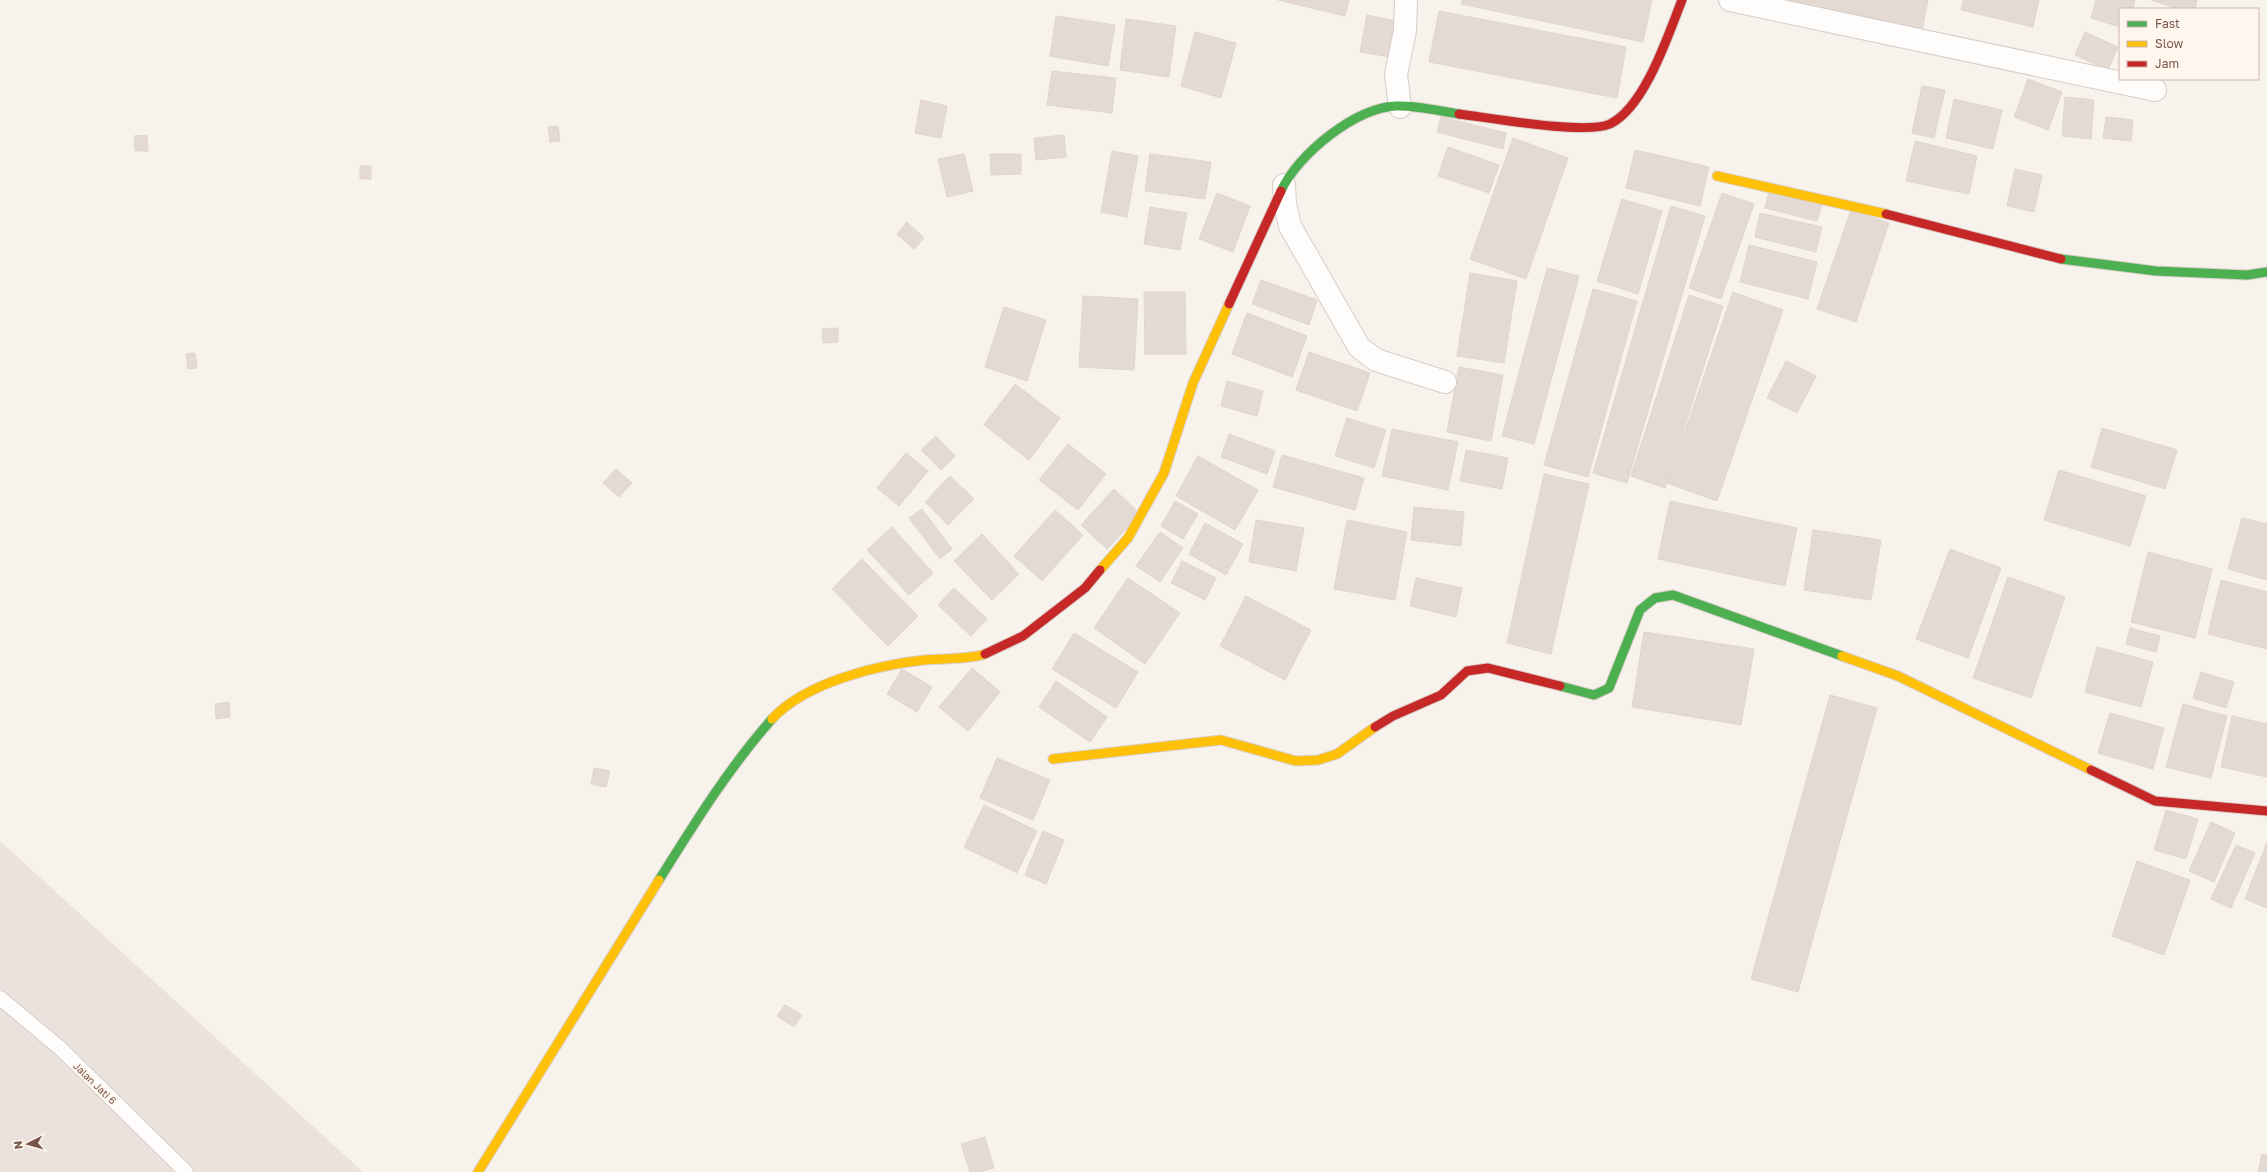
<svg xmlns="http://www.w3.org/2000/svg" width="2267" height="1172" viewBox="0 0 2267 1172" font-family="'Golos Text',sans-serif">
	<rect width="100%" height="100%" fill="#f8f2ec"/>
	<!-- industrial -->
	<path fill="#ebe2dd" d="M0,841l363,331h-363z"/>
	<!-- building -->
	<path fill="#e4dad3" stroke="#e1d4ce" d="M1278,0h71l-4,16z
		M1462,0h190l-9,42 -182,-38z
		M1781,0h147l-6,31z
		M1963,0h76l-6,27 -72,-17z
		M2096,0h39l-2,9h-13v18l-29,-9z
		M2151,0h46l-2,9h-17z
		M1439,11l187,36 -9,51 -188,-36z
		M1367,15l30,6 -6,36 -31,-5z
		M1056,16l59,9 -7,41 -58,-10z
		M1126,19l50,7 -7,51 -49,-7z
		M1195,32l41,11 -15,55 -40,-12z
		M2085,32l33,15 -10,23 -33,-15z
		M1052,71l64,7 -4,35 -65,-8z
		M2028,79l34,13 -14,38 -34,-13z
		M1922,86l23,4 -11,48 -22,-5z
		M2065,97l29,3 -3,39 -29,-3z
		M1954,99l48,11 -9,39 -47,-11z
		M921,100l26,6 -6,32 -26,-5z
		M1441,117l65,16 -3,16 -66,-17z
		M2106,117l27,3 -2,21 -28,-3z
		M558,126l2,15 -10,1 -2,-15z
		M147,135l1,16h-13l-1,-15z
		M1064,135l2,22 -30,3 -2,-22z
		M1513,138l55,20 -42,121 -56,-20z
		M1915,141l62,15 -8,38 -63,-13z
		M1448,147l51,18 -10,28 -51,-17z
		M1635,150l74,17 -9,39 -74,-18z
		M1112,151l26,5 -11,61 -26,-5z
		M964,154l9,37 -26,6 -9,-38z
		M990,154h31v20l-30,1z
		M1150,154l61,8 -6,37 -60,-8z
		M360,166h11v13h-11z
		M2015,169l27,6 -8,37 -27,-6z
		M1769,191l53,14 -5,16 -52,-13z
		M1217,193l33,13 -17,46 -34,-13z
		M1722,193l32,11 -33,95 -32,-11z
		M1622,199l40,12 -24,83 -41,-13z
		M1671,206l34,10 -78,267 -34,-10z
		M1150,207l37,6 -7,37 -36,-6z
		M1851,210l38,13 -33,99 -39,-13z
		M1760,213l62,14 -6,25 -61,-15z
		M907,222l17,16 -10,11 -17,-15z
		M1749,245l68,17 -9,37 -68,-17z
		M1547,268l32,8 -45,168 -32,-8z
		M1470,273l47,8 -13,82 -47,-7z
		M1261,280l56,20 -8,25 -57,-21z
		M1593,289l44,12 -49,176 -44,-12z
		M1144,292h41l1,62h-41z
		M1733,292l50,18 -66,191 -50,-18z
		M1689,295l34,11 -58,182 -34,-12z
		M1083,296l55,3 -4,71 -55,-3z
		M1004,307l42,13 -19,61 -42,-14z
		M1247,313l60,23 -15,41 -60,-23z
		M838,328v14l-15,1 -1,-14z
		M1309,352l61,21 -13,38 -61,-21z
		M195,353l2,15 -9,1 -2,-15z
		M1786,361l30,15 -19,37 -30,-15z
		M1459,367l44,8 -12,66 -44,-9z
		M1227,381l36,10 -6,25 -36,-10z
		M1015,384l45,34 -31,42 -45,-35z
		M1347,418l39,12 -12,38 -39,-12z
		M2102,428l75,22 -12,39 -74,-22z
		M1392,429l66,13 -10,48 -66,-14z
		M1229,434l46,17 -8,23 -46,-17z
		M936,436l19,20 -14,14 -20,-20z
		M1068,444l38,30 -28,36 -39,-30z
		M1466,450l42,8 -6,31 -42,-8z
		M906,453l22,18 -29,35 -22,-18z
		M1282,455l82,23 -9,32 -82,-23z
		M1198,456l60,34 -23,40 -59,-34z
		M616,469l16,14 -13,14 -16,-14z
		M2059,470l87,26 -16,50 -86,-26z
		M1544,474l45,10 -38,170 -44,-11z
		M950,476l24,23 -26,26 -23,-23z
		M1114,489l26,25 -33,35 -26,-24z
		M1175,501l23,13 -15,25 -22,-13z
		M1670,501l127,27 -12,58 -127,-27z
		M1414,507l50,5 -3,34 -50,-6z
		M922,509l30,40 -12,10 -31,-41z
		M1055,510l28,25 -41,46 -28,-25z
		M2242,518l25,6v56l-39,-11z
		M1256,520l48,8 -8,43 -47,-9z
		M1347,520l60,12 -12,68 -61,-11z
		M1205,523l38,21 -17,31 -37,-21z
		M892,527l41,46 -24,22 -42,-45z
		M1813,530l68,10 -10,60 -67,-10z
		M1160,532l23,16 -23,34 -24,-16z
		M982,534l37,40 -27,26 -38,-39z
		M1950,549l51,19 -33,90 -52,-19z
		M2148,552l64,17 -17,69 -64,-16z
		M862,559l56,57 -30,30 -56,-57z
		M1182,561l34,17 -11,22 -34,-17z
		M2008,577l57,20 -34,101 -58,-20z
		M1128,578l52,35 -35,51 -51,-36z
		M1416,578l46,10 -6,29 -46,-11z
		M2221,580l46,12v57l-59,-15z
		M954,588l33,31 -16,17 -33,-31z
		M1246,596l65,34 -26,50 -65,-34z
		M2130,628l30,8 -4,16 -30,-8z
		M1644,632l110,17 -13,76 -109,-18z
		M1074,633l64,39 -22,36 -64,-39z
		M2097,647l56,15 -12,45 -56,-15z
		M972,668l28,24 -32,39 -29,-24z
		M902,669l30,18 -15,25 -30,-18z
		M2201,672l33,10 -8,26 -33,-10z
		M1056,681l51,36 -17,25 -51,-35z
		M1830,695l47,13 -79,284 -47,-13z
		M229,702l1,15 -14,2 -1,-15z
		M2183,704l44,12 -16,62 -45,-11z
		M2110,713l54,15 -11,41 -55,-16z
		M2232,716l35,8v53l-46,-10z
		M997,758l53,22 -17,40 -53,-22z
		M594,768l16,3 -4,16 -15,-3z
		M984,805l53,26 -20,42 -53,-26z
		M2166,810l32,9 -12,40 -32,-9z
		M2211,822l24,11 -21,49 -25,-11z
		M1043,831l21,9 -18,44 -21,-9z
		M2267,842v66l-22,-9z
		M2236,845l19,8 -24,55 -20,-9z
		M2137,861l53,19 -26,75 -52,-19z
		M785,1005l17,10 -8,12 -17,-11z
		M985,1137l9,31 -14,4h-10l-9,-28z
		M2262,1154l5,1v17h-9z"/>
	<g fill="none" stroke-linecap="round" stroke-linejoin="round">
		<!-- lane casing -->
		<g stroke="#d6cdc8" stroke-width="16">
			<path id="lane" d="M0,998l60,50 126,124"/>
		</g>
		<!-- street casing -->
		<g stroke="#d6cdc8" stroke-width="24">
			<path id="street" d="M1730,0l425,90
				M1400,107l-4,-33 9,-43 1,-31
				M1284,185l1,19 5,22 69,121 17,13 69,22"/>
		</g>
		<!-- fast casing -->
		<g stroke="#d9ceca" stroke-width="11">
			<path id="fast" d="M1281,191c17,-37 74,-83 115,-85 20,-1 43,5 63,8
				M2061,259l95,12 91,4 20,-3
				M1560,686l34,9 15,-7 31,-78 15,-12 18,-3 169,61
				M659,880c35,-56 69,-111 113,-161"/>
		</g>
		<!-- slow casing -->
		<g stroke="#d9ceca" stroke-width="11">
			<path id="slow" d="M1717,176l169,38
				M1100,570l28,-32 36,-65 29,-90 36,-79
				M1842,656l56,20 193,94
				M772,719c33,-36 104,-54 152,-59 19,-2 42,0 61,-6
				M1053,759l168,-19 75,21 22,-1 19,-6 38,-27
				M478,1172l181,-292"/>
		</g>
		<!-- jam casing -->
		<g stroke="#d9ceca" stroke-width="11">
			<path id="jam" d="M1459,114c32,4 126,21 151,10 35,-17 58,-89 72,-124
				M1886,214l175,45
				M1229,304l52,-113
				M985,654l38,-18 62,-48 15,-18
				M1375,727l18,-11 48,-21 26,-24 21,-3 72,18
				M2091,770l64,31 112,10"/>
		</g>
		<!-- lane -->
		<use href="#lane" stroke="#fefdfc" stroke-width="14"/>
		<!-- street -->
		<use href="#street" stroke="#fefdfc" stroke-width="22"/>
		<!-- fast -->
		<use href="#fast" stroke="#4caf50" stroke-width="9"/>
		<!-- slow -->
		<use href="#slow" stroke="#ffc107" stroke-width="9"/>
		<!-- jam -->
		<use href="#jam" stroke="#c62828" stroke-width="9"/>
	</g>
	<g text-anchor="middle" stroke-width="3.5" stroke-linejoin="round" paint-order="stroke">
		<!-- street labels -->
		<g font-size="10" fill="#77554b" stroke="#fff6ee">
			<text transform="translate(95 1083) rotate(44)" y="4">Jalan Jati 6</text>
		</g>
	</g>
	<!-- legend -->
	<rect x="2119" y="8" width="140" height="72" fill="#fff6ee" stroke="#c9b6ad"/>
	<rect x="2127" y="21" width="20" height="6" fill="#4caf50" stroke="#c9b6ad"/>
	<text x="2155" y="28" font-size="12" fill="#77554b">Fast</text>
	<rect x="2127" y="41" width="20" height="6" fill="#ffc107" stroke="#c9b6ad"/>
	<text x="2155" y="48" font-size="12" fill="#77554b">Slow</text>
	<rect x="2127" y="61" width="20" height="6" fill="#c62828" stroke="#c9b6ad"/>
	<text x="2155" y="68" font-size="12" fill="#77554b">Jam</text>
	<!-- north arrow -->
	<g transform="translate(28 1144) rotate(264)" stroke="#fff6ee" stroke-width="3" paint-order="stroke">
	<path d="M0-3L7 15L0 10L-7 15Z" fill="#77554b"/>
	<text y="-6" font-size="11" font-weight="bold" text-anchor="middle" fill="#77554b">N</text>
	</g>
</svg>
